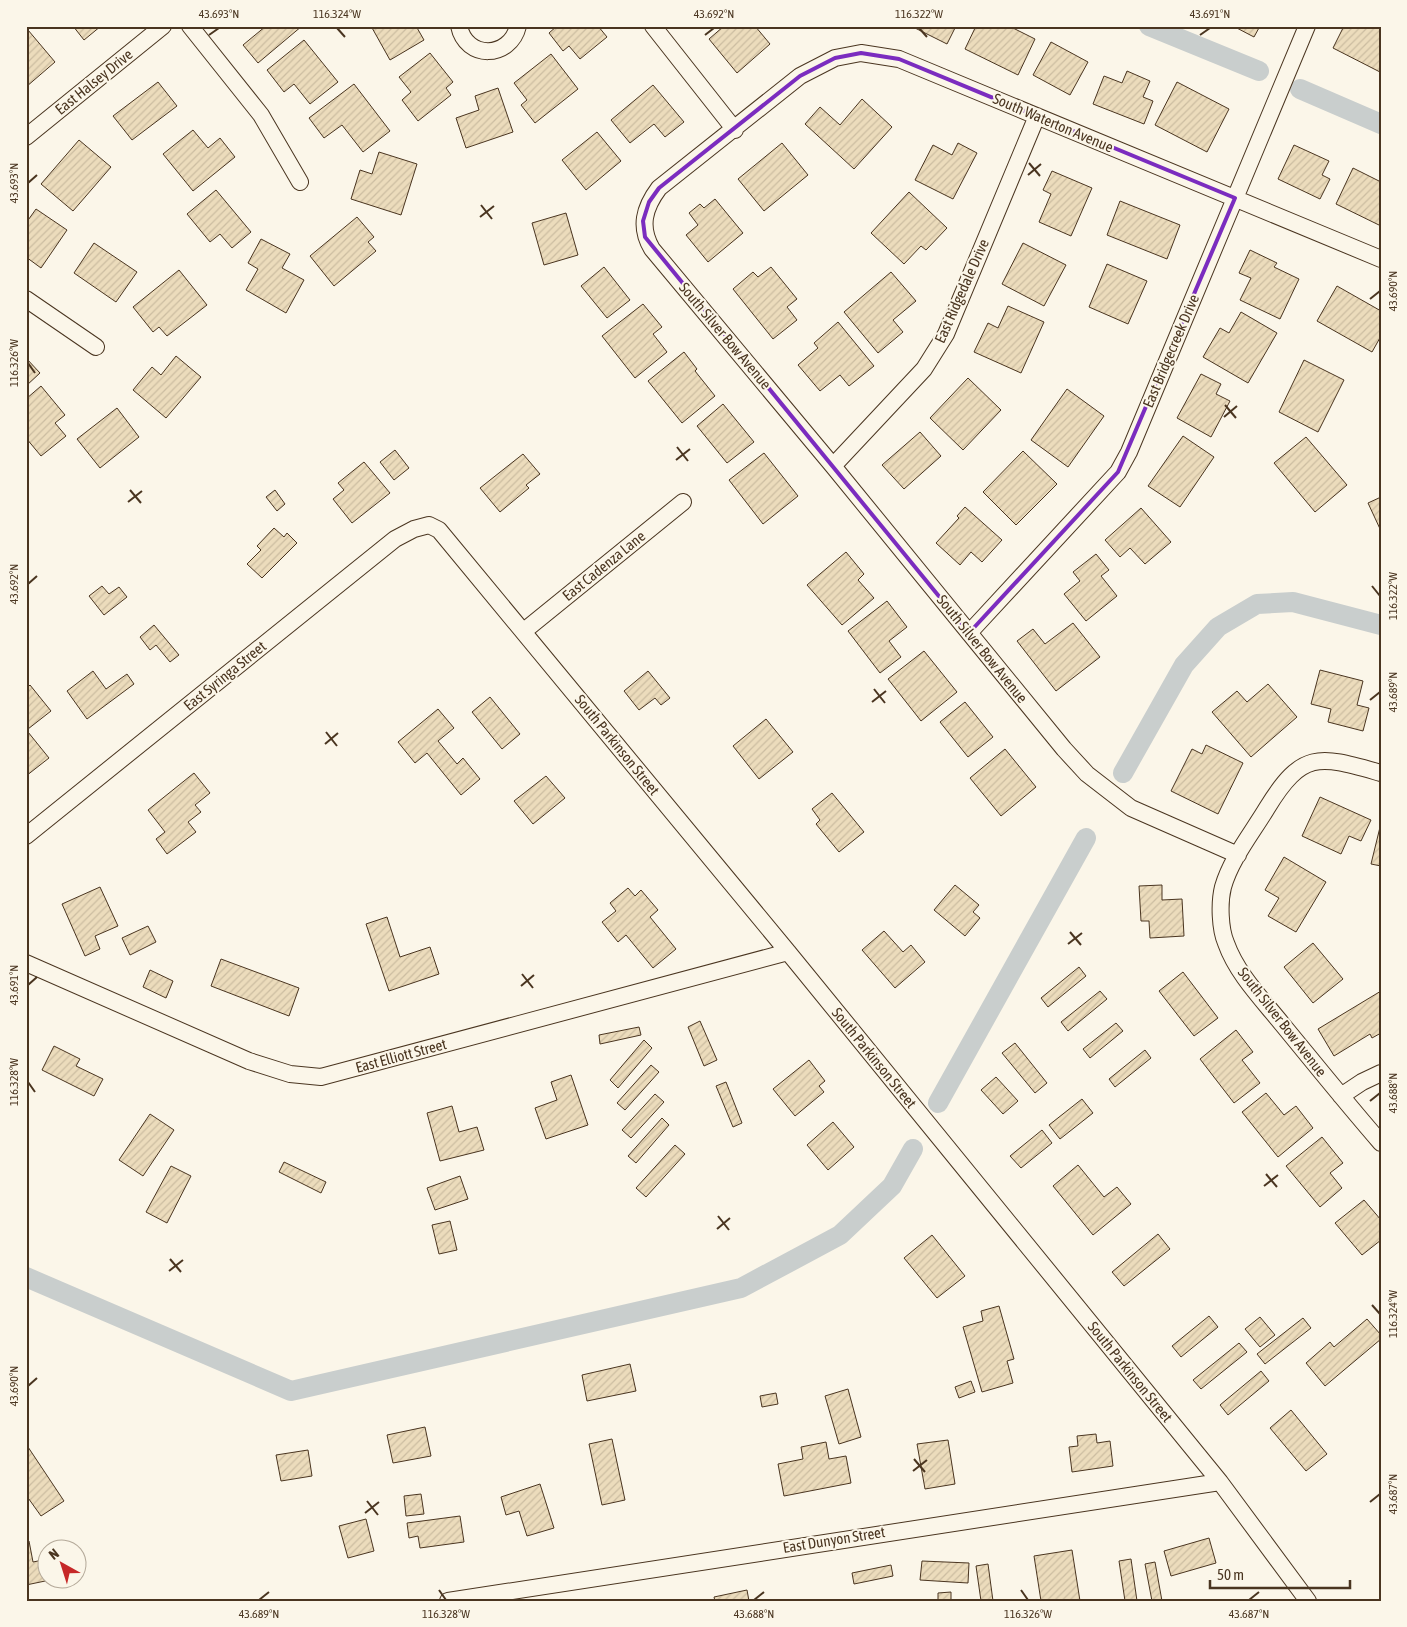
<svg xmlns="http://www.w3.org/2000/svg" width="1407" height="1627" viewBox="0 0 1407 1627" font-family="'Asap Condensed',sans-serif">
	<defs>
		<pattern id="building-hatch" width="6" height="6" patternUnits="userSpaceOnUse" patternTransform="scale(1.25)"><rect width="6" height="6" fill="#ecdcbc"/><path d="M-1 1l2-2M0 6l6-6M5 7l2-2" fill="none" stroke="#ccbda1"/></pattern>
	</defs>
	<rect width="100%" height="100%" fill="#fbf6e9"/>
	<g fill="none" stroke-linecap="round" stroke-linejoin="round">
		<!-- canal -->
		<path stroke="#c9cecd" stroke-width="20" d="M1149,26l110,45
			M1300,89l81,35
			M1123,773l61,-108 34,-38 39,-23 36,-2 88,23
			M938,1103l148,-265
			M26,1277l265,114 450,-103 99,-53 52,-49 21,-37"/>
	</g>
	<!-- building -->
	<path fill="url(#building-hatch)" stroke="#4a3520" d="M73,26h28l-17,14z
		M266,26h36l-44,37 -15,-18z
		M371,26h45l8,14 -34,20z
		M557,26h41l9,11 -27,22 -11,-13 -6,5 -14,-18z
		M724,26h31l15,18 -33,29 -28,-34z
		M911,26h45l-9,18z
		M976,26h33l26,13 -17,36 -53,-26z
		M1233,26h27l-6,11z
		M1344,26h37l-1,46 -47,-24z
		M28,30l27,32 -29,25v-55z
		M304,40l34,42 -28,22 -16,-20 -10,8 -17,-22z
		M1051,42l37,20 -18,33 -37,-20z
		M430,53l23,29 -7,6 5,7 -33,26 -16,-21 9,-8 -12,-15z
		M551,54l27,35 -43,34 -14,-18 6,-5 -13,-17z
		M1127,71l23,10 -7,16 10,4 -9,23 -51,-20 11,-28 18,7z
		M158,82l19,24 -45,34 -19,-24z
		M1177,82l52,27 -22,43 -52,-27z
		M354,84l36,47 -27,21 -21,-27 -18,13 -15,-20z
		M653,85l31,37 -19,15 -11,-13 -24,19 -19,-23z
		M498,88l15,44 -47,16 -10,-30 23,-8 -4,-14z
		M862,99l30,28 -38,42 -49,-45 15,-17 20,18z
		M193,130l15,18 12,-10 15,19 -42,34 -30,-37z
		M597,132l24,29 -35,29 -24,-30z
		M79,140l32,27 -38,44 -32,-27z
		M782,143l26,32 -44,36 -26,-32z
		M958,143l19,10 -24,46 -38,-19 18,-35 19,10z
		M1294,145l35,16 -7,14 8,4 -10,20 -42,-20z
		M379,152l38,12 -16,51 -50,-16 9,-29 12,4z
		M1353,168l28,14v44l-45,-22z
		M1052,171l40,17 -21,48 -32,-14 12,-28 -8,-4z
		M216,190l35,42 -19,16 -12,-14 -10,8 -23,-28z
		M909,192l38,36 -21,22 -5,-4 -17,18 -33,-31z
		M715,199l28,34 -35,29 -22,-27 12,-10 -9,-12 11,-9 4,4z
		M1120,201l60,24 -13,34 -60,-24z
		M36,209l31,21 -26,38 -15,-11v-34z
		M566,213l12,42 -34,10 -12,-42z
		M357,217l17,20 -6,5 8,9 -42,35 -24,-30z
		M261,239l29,15 -8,14 22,12 -18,33 -40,-23 12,-21 -10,-6z
		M94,243l43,29 -21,30 -42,-29z
		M1023,243l43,22 -22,41 -42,-22z
		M1250,250l27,13 -3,4 25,12 -19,40 -40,-19 11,-22 -12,-5z
		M1107,264l40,17 -19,43 -39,-17z
		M604,267l26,33 -23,18 -26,-32z
		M771,267l26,32 -10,8 10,13 -24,19 -40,-50 20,-17 5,5z
		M179,270l28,35 -40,31 -8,-9 -6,5 -20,-25z
		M891,272l25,29 -23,19 10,12 -25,21 -34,-41z
		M1337,286l44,25v25l-9,16 -55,-31z
		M643,304l19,23 -9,7 14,18 -32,26 -33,-42z
		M1008,306l36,16 -23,51 -47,-21 14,-29 10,5z
		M1241,312l36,21 -29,50 -45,-26 17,-29 9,5z
		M838,322l36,44 -25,20 -9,-11 -20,16 -22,-26 20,-17 -4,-5z
		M684,352l13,17 -2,2 20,25 -33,27 -34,-42z
		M176,356l25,21 -35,41 -33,-28 19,-23 9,8z
		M26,358l14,15 -14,13z
		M1304,360l40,20 -26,52 -39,-20z
		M1201,374l20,10 -5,10 14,7 -19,36 -34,-19z
		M968,378l33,32 -38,40 -33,-32z
		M41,386l24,29 -10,8 11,13 -25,20 -15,-18v-39z
		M1067,389l37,27 -36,51 -37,-27z
		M723,404l31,38 -27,21 -30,-37z
		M117,408l22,29 -39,31 -23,-29z
		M920,432l21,24 -37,33 -22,-24z
		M1183,436l31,21 -34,50 -32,-21z
		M1306,437l41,48 -32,27 -41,-49z
		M395,450l14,18 -15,12 -14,-18z
		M1023,451l34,33 -41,41 -33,-33z
		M764,453l34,43 -35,28 -34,-44z
		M523,454l17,20 -14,11 3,3 -29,24 -20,-24z
		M364,462l26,31 -38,30 -19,-24 11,-9 -6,-7z
		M275,490l10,14 -8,7 -11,-14z
		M1381,497v34l-13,-28z
		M965,507l37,33 -20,22 -11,-10 -11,13 -24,-22 23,-25 -2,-2z
		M1141,508l30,34 -26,22 -15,-16 -10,9 -15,-17z
		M274,528l10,9 3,-4 10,10 -35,35 -15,-14 14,-14 -4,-4z
		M846,552l18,22 -6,6 16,18 -32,27 -35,-40z
		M1096,554l13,16 -8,6 16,20 -31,25 -22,-27 16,-13 -7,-9z
		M102,586l7,8 10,-7 8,10 -23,18 -15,-19z
		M887,601l20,26 -18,14 12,16 -21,16 -32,-42z
		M1073,623l27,34 -44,34 -39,-50 16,-12 12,15z
		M154,625l25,30 -9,7 -14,-17 -6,5 -10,-13z
		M924,651l33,41 -36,29 -33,-42z
		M1320,670l43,11 -6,24 12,3 -6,23 -35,-9 3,-13 -20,-5z
		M93,671l13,18 21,-15 7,10 -47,35 -20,-28z
		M648,671l22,27 -9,7 -6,-7 -16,12 -15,-19z
		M1268,684l29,33 -46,40 -39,-45 25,-21 10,11z
		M30,685l21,26 -23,18 -2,-40z
		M490,697l30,37 -18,15 -30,-37z
		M965,702l28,35 -25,20 -28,-35z
		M438,709l16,19 -16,13 19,23 6,-6 17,21 -19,16 -34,-42 -12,10 -17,-21z
		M766,719l27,33 -34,27 -26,-33z
		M28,732l21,26 -23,18v-43z
		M1206,745l37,18 -25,51 -47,-23 21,-42 10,5z
		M1005,749l31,38 -35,29 -31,-38z
		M194,773l16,20 -15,12 6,7 -13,10 8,10 -29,22 -11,-15 9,-7 -17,-22z
		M546,776l19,22 -32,26 -19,-23z
		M832,793l32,39 -25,20 -23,-28 4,-4 -8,-11z
		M1320,797l51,23 -10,21 -12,-5 -8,18 -39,-18z
		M1381,823v43l-10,-2z
		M1284,857l42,25 -30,50 -28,-16 11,-18 -14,-8z
		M955,885l24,20 -6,7 7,6 -15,18 -31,-26z
		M1162,885v15l20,-1 2,37 -34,2 -1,-17h-8l-2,-35z
		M100,887l18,39 -23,10 5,13 -15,7 -23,-52z
		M628,888l7,8 6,-6 17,20 -8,7 26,32 -23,19 -27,-33 -8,7 -16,-20 14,-11 -6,-8z
		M387,917l13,40 30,-10 9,27 -50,17 -23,-67z
		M148,926l8,16 -26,13 -8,-17z
		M884,931l19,21 8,-7 14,17 -30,26 -33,-38z
		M1313,943l30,36 -30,24 -29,-36z
		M221,959l78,29 -10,28 -78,-30z
		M1079,967l7,9 -38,31 -7,-9z
		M150,970l23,11 -7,17 -23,-11z
		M1183,972l35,46 -24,18 -35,-45z
		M1100,991l7,8 -39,32 -7,-9z
		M1381,991v42l-9,5 -2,-4 -36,22 -16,-27z
		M700,1021l17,39 -13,6 -16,-39z
		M1116,1023l7,8 -33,27 -7,-9z
		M639,1027l2,8 -41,9 -1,-9z
		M1236,1030l17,22 -11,8 18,23 -26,20 -34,-44z
		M644,1040l8,8 -34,40 -8,-8z
		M1015,1043l32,40 -12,10 -33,-40z
		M54,1046l26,13 -4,7 27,13 -9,17 -52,-26z
		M1145,1050l6,8 -36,29 -6,-8z
		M809,1060l16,21 -6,5 5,6 -29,24 -22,-27z
		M651,1065l8,7 -34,38 -8,-7z
		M571,1075l17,50 -42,14 -11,-31 22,-8 -6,-18z
		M996,1077l22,24 -15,13 -22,-24z
		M726,1082l16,41 -9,4 -17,-41z
		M1266,1093l18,22 12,-9 17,22 -35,29 -36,-45z
		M655,1094l9,8 -33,36 -9,-8z
		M1082,1099l11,14 -33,26 -11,-14z
		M452,1106l7,26 18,-5 7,23 -44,11 -13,-48z
		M150,1114l24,16 -31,46 -24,-16z
		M662,1118l7,7 -33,38 -8,-7z
		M833,1122l21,25 -26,23 -21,-25z
		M1042,1130l10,13 -31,25 -11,-12z
		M1322,1137l21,26 -13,10 12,15 -22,19 -34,-41z
		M675,1145l10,9 -39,43 -10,-9z
		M284,1162l42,20 -5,11 -42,-21z
		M1078,1165l26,32 13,-10 14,17 -38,31 -40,-49z
		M171,1166l20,10 -24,47 -21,-11z
		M460,1176l8,23 -33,11 -8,-22z
		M1364,1200l17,20v20l-19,15 -27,-32z
		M450,1221l7,29 -18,4 -7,-29z
		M1158,1234l12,15 -46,37 -12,-14z
		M932,1235l33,41 -28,22 -33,-40z
		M999,1306l15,53 -7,2 6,22 -31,9 -19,-65 20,-6 -2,-10z
		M1209,1316l9,11 -37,30 -9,-11z
		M1260,1317l15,18 -15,12 -15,-18z
		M1303,1318l8,10 -46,36 -8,-10z
		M1367,1319l14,16v4l-56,47 -19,-23 24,-21 4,5z
		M1239,1343l8,9 -46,37 -8,-9z
		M630,1364l6,27 -49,10 -5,-26z
		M1261,1371l8,10 -41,34 -8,-10z
		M971,1381l4,11 -16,6 -4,-11z
		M848,1389l13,48 -22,7 -14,-48z
		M776,1393l2,11 -16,3 -2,-11z
		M1291,1410l36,44 -21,17 -36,-43z
		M425,1427l6,29 -38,7 -6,-28z
		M1096,1434l1,9 13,-2 3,25 -41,6 -3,-25 9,-1 -1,-10z
		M612,1439l13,61 -23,5 -13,-61z
		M948,1440l7,44 -30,5 -8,-45z
		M826,1442l3,17 17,-3 5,27 -67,13 -6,-32 25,-5 -2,-12z
		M28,1447l36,54 -23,15 -15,-21z
		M308,1450l4,26 -31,5 -5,-26z
		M540,1484l14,44 -27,8 -8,-25 -13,4 -5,-18z
		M421,1494l3,20 -18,2 -2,-20z
		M460,1516l4,26 -44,6 -2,-12 -9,2 -2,-15z
		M366,1519l8,32 -26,7 -9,-32z
		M1209,1538l7,25 -45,13 -7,-25z
		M29,1541l4,21 15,-3v21h2l-24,5v-43z
		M1072,1550l8,51h-39l-7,-45z
		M1131,1559l6,42h-12l-6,-40z
		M922,1561l47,2 -1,20 -48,-3z
		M1155,1562l7,39h-10l-7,-37z
		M988,1564l5,37h-12l-5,-35z
		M891,1565l2,11 -39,8 -2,-11z
		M747,1590l2,11h-34l-1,-4z
		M951,1592v9h-13v-8z"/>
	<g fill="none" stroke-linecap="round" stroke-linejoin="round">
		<!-- street casing -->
		<g stroke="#4a3520" stroke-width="18">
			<path id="street" d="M190,26l71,89 39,67
				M459,26c7,34 51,33 59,0
				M653,26l82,104
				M26,137l137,-111
				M26,299l70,48
				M833,466l91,-97 22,-35 91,-218
				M524,631l159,-129
				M969,633l149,-161 11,-20 178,-426
				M1381,773c-61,-17 -78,-24 -114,35 -15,25 -36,51 -44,79 -4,16 -3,42 3,56 11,31 36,56 56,81 33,40 65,80 99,119
				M26,836l369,-297 19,-10 15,-4 10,5 349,422 432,530 88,119
				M1238,855l-107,-47 -44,-34 -23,-25 -231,-283 -181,-217c-13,-22 -8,-41 7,-61l141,-112 35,-18 26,-5 38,6 482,200
				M26,963l223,98 41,13 31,3 467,-125
				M1341,1096l21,-14 19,-9
				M448,1601l772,-119"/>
		</g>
		<!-- street -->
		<use href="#street" stroke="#fbf6e9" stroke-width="16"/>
	</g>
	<!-- marked area -->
	<path fill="none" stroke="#7b2cbf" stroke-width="4" stroke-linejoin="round" d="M861,53l38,6 336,139 -117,274 -149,161 -324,-396 -2,-16 6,-19 10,-14 141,-112 35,-18z"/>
	<!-- ticks -->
	<path fill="none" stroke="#4a3520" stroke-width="2" d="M337,28l8,9M919,28l8,9M209,35l10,-7M705,35l9,-7M1200,35l10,-7M1029,163l11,13M1028,175l13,-11M28,183l9,-8M481,205l11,14M480,217l14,-11M1370,299l10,-8M28,363l7,10M1225,405l11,13M1224,417l13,-11M677,447l11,14M676,460l14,-11M130,490l11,13M128,502l14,-11M28,584l9,-8M1372,586l8,10M874,689l11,14M1370,700l10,-8M872,702l14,-11M326,732l11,14M325,744l13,-11M1070,932l11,13M1068,944l14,-11M522,974l11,14M28,985l9,-8M521,986l13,-11M28,1082l7,10M1370,1101l10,-8M1266,1174l11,13M1264,1186l14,-11M718,1216l11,14M717,1229l13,-11M170,1259l11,13M169,1271l14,-11M1372,1305l8,9M28,1386l9,-8M914,1459l11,13M913,1471l14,-11M367,1501l11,14M1370,1502l10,-8M365,1513l14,-11M439,1590l7,10M1021,1590l7,10M259,1600l10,-8M754,1600l10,-8M1249,1600l10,-8"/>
	<g text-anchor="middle" stroke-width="4" stroke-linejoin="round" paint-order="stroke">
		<!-- street labels -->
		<g font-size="15" fill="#4a3520" stroke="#fbf6e9">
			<text transform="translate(94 82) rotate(-39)" y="5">East Halsey Drive</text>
			<text transform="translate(1053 123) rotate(23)" y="5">South Waterton Avenue</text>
			<text transform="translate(962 291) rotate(-66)" y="5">East Ridgedale Drive</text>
			<text transform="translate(725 336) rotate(50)" y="5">South Silver Bow Avenue</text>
			<text transform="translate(1171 351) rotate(-67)" y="5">East Bridgecreek Drive</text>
			<text transform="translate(604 566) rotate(-39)" y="5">East Cadenza Lane</text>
			<text transform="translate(982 649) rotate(51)" y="5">South Silver Bow Avenue</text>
			<text transform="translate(225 676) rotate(-39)" y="5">East Syringa Street</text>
			<text transform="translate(617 745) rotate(51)" y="5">South Parkinson Street</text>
			<text transform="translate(1282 1022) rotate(52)" y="5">South Silver Bow Avenue</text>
			<text transform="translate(401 1056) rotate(-15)" y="5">East Elliott Street</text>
			<text transform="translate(874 1058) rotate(51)" y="5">South Parkinson Street</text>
			<text transform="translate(1130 1372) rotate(51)" y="5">South Parkinson Street</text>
			<text transform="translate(834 1540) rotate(-9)" y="5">East Dunyon Street</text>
		</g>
	</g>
	<!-- border -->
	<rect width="1407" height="1627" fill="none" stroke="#fbf6e9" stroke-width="55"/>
	<!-- north arrow -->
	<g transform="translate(62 1564) rotate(321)"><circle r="24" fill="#fbf6e9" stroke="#b4a999"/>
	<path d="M0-4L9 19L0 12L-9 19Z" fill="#c62828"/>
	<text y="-8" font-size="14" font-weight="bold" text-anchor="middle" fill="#4a3520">N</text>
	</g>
	<!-- scale -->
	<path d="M1210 1580v8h140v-8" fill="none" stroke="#4a3520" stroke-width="2.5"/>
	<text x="1217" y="1580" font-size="15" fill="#4a3520" stroke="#fbf6e9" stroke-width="4" paint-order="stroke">50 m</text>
	<rect x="28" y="28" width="1352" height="1572" fill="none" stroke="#4a3520" stroke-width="2"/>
	<g font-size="12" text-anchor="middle" fill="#4a3520">
		<text x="219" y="18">43.693°N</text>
		<text x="337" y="18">116.324°W</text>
		<text x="714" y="18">43.692°N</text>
		<text x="919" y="18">116.322°W</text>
		<text x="1210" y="18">43.691°N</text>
		<text transform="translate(14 183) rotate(-90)" y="4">43.693°N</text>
		<text transform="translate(1393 291) rotate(-90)" y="4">43.690°N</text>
		<text transform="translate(14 363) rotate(-90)" y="4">116.326°W</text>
		<text transform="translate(14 584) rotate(-90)" y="4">43.692°N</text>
		<text transform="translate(1393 596) rotate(-90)" y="4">116.322°W</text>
		<text transform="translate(1393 692) rotate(-90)" y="4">43.689°N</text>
		<text transform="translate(14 985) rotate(-90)" y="4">43.691°N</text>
		<text transform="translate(14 1082) rotate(-90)" y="4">116.328°W</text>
		<text transform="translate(1393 1093) rotate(-90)" y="4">43.688°N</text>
		<text transform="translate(1393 1314) rotate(-90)" y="4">116.324°W</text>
		<text transform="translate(14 1386) rotate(-90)" y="4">43.690°N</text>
		<text transform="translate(1393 1494) rotate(-90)" y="4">43.687°N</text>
		<text x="259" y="1618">43.689°N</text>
		<text x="446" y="1618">116.328°W</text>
		<text x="754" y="1618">43.688°N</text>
		<text x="1028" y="1618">116.326°W</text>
		<text x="1249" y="1618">43.687°N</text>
	</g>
</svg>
